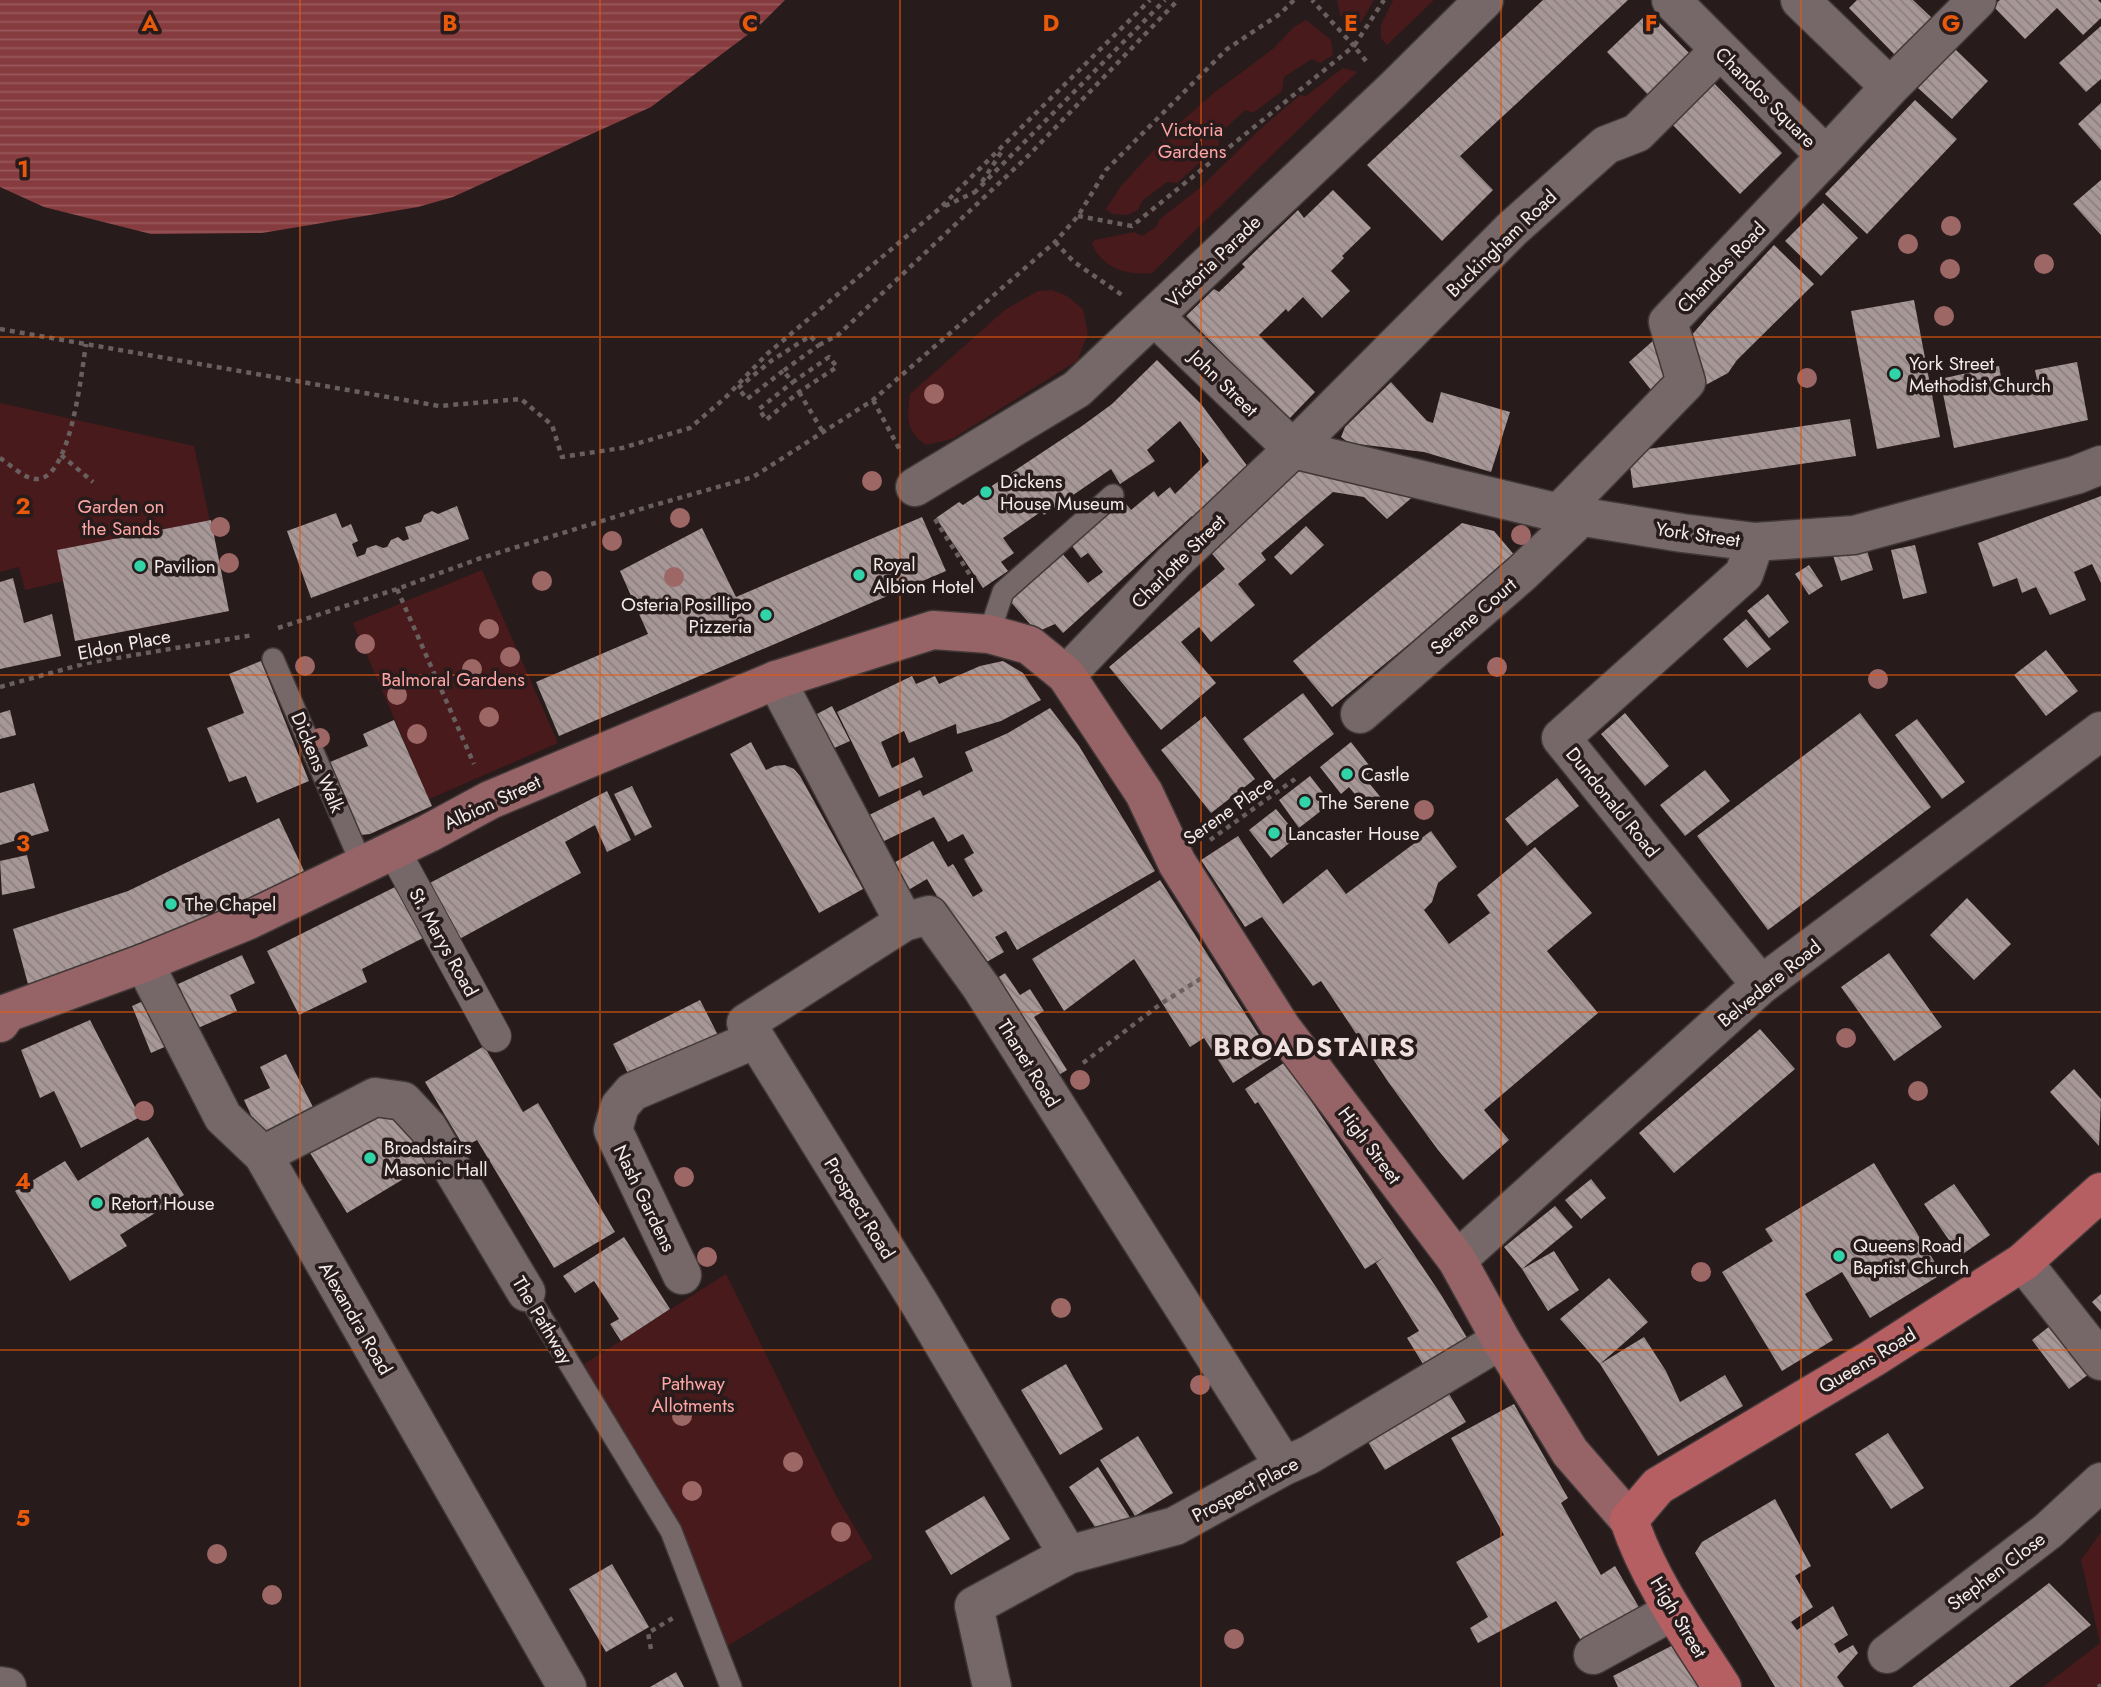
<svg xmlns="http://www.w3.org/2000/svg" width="2101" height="1687" viewBox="0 0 2101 1687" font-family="Jost,sans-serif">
	<defs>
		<pattern id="water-rules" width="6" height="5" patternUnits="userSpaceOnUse" patternTransform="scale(1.75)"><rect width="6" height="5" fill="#863c3f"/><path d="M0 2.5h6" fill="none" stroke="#98585b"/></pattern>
		<pattern id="building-back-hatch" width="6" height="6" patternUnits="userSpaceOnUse" patternTransform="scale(1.75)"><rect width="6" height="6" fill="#a79797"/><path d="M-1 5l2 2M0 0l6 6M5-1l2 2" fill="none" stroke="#8b7f7f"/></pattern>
	</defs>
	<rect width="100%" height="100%" fill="#271b1b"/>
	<!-- green -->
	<path fill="#491a1c" d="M1337,0h37l-13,22 -12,-1 -9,-6z
		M1393,0h41l-47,45 -6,-7v-13z
		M1306,20l25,20 2,15 -13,8 -8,-4 -28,18 -2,14 -29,22 -8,-3 -26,24v11l-42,38 -10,-1 -25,19 -4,9 -11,5 -15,-1 -6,-5 15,-23 54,-59 40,-35 38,-28 21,-16 20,-21z
		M1343,68l14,4 -205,201c-25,3 -51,-5 -60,-30l3,-3 39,-8 8,4 14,-9 4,-8 41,-32 56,-55 43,-37 6,1z
		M1052,290l15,6 16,13 5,25 -11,27 -125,78 -26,6c-21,-15 -19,-27 -16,-51l96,-85 32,-18z
		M0,403l194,43 35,165 -154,30 -11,-60 -39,9 -6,-23 -19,5z
		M482,570l76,173 -129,56 -76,-176z
		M726,1274l109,220 38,64 -149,90 -143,-282z
		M2101,1532v155h-58l57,-44 -19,-83z"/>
	<!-- water -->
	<path fill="url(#water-rules)" d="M0,0h785l-27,27 -107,80 -198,90 -35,10 -156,26 -111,1 -107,-27 -44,-20z"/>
	<!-- building -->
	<path fill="url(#building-back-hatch)" d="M1543,0h85l-168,156 33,34 -51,51 -75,-76z
		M1857,0h56l19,18 -37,37 -46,-47z
		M2000,0h98l3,3v15l-18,17 -26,-27 -32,31 -32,-33z
		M1649,12l45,46 -42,41 -45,-47z
		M2101,26v53l-15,13 -27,-29z
		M1955,49l33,32 -36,38 -34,-31z
		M1708,77l74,76 -42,41 -74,-76z
		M1915,100l42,39 -90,95 -42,-40z
		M2101,103v47l-23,-26z
		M2101,180v55l-28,-31z
		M1333,190l38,38 -29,28 2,2 -13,13 19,20 -28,27 -19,-21 -15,15 -2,-3 -27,26 56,57 -27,28 -102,-104 28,-27 5,3 26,-25 -3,-3 56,-54 6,8z
		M1823,203l35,35 -37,38 -36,-35z
		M1774,245l40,39 -77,76 -9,13 -26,14 -17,-44 23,-27z
		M1914,300l26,137 -63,12 -26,-138z
		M1655,339l18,39 -18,17 -26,-33z
		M1157,360l44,44 47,63 -52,54 -4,-5 -129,117 -8,-9 -18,8 -28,-32 51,-49 28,32 15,-11 -15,-19 -7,5 -12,-16 54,-42 8,10 23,-19 4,6 12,-10 5,7 34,-33 -29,-40 -33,29 8,11 -35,23 -9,-15 -67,46 -2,-4 -39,27 11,15 -13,9 7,9 -25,17 -47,-70 23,-16 4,3 119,-79 30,-22z
		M2077,362l11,58 -134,28 -14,-69 59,-13 4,21 34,-7 -2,-10z
		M1391,382l36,39 6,2 8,-31 69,20 -19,60 -67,-20 -75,-9 -8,-6 4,-10z
		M1850,419l6,37 -223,32 -5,-36z
		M1299,463l116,32 -28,24 -23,-22 -31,-5 -72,61 5,7 -28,24 17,21 -44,37 -12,-15 -18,15 35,41 -55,47 -52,-63 116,-98 -22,-26z
		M2101,496v87l-9,-19 -18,8 12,28 -36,15 -14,-28 -14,6 -5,-15 -24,9 -15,-44z
		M457,506l12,33 -158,59 -24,-67 49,-18 6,15 9,-4 7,17 -6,3 5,13 8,-3 2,-6 9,-3 7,3 4,-1 4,-7 7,-3 5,4 6,-2 -4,-12 16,-5 3,-7 8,-4 6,3z
		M922,517l24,54 -387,165 -23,-54 112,-48 -28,-63 82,-43 34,69z
		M211,520l18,91 -154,30 -18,-91z
		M1462,523l32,8 22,26 -184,150 -39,-46z
		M1306,526l18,19 -33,30 -17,-18z
		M1864,541l9,29 -32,11 -9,-29z
		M1915,545l12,48 -24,6 -12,-49z
		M1809,565l14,21 -14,9 -14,-21z
		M13,578l11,45 28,-9 9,42 -61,13v-87z
		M1768,594l21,28 -20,16 -22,-27z
		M1746,619l25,30 -24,19 -24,-29z
		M2046,650l32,41 -32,25 -32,-41z
		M261,661l48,120 -52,22 -11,-27 -17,6 -22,-54 37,-15 -15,-39z
		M1003,661l20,12 18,27 -40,21 -44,13 -1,-10 -47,19 -5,-12 -23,11 11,26 22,-11 9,20 -44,20 -42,-85 75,-36 4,8 19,-8 4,8 41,-18z
		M1303,693l31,41 -60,46 -31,-41z
		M832,706l18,35 -18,8 -17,-34z
		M1050,708l29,38 76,125 -138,79 -11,-19 -11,6 9,15 -26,15 -51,-88 -22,13 -15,-27 43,-24 15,26 5,-3 20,33 10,-6 -19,-32 10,-6 -11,-19 -15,8 -14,-25 -54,26 -13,-27 53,-26 3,6 50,-25 -8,-19 43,-19z
		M10,710l6,25 -16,4v-26z
		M1625,713l44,53 -24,20 -44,-52z
		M1860,713l71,94 -163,123 -71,-94z
		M1205,716l50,63 -44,34 -50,-63z
		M1917,719l48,63 -23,17 -47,-64z
		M394,720l38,86 -62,28 -9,1 -6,-3 -32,-67 45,-19 -5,-12z
		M751,742l15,28 9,-4 10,-1 9,4 6,7 63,113 -44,24 -89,-159z
		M1351,742l21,27 -7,9 17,21 -14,11 -19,-23 -8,7 -21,-27z
		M1705,770l25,31 -45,35 -25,-31z
		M1310,776l21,27 -32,25 -20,-28z
		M1557,778l22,28 -52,40 -22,-27z
		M34,783l15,48 -49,14v-52z
		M632,786l20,41 -17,9 -21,-42z
		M607,791l24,49 -24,12 -12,-27 -30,17 16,31 -129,70 -30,-56z
		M1276,809l22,27 -27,22 -22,-28z
		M279,818l26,55 -91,44 -185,71 -16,-59 115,-38z
		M1431,831l26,36 -19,16 -6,19 -8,8 25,34 41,-31 -13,-18 58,-48 57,66 -45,38 51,62 -114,97 25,30 -46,40 -25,-30 -49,-67 -68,-102 -8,5 -51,-69 -17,10 -44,-67 37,-24 45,68 44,-35 19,25z
		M27,855l8,33 -33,7 -2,-34z
		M1160,880l113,177 -40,26 -29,-45 -14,9 -56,-88 -70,52 -32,-52z
		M401,884l26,52 -65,33 5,13 -68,33 -32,-64z
		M1967,898l44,46 -37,36 -44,-45z
		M1889,953l53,74 -48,34 -53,-74z
		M242,955l13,28 -25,12 7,16 -39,17 -20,-44z
		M1005,973l15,22 10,-6 14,22 -10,6 33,53 -18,11 -61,-97z
		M150,998l19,47 -18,8 -19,-47z
		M700,1000l20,39 -87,44 -20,-39z
		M90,1020l50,97 -59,31 -27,-57 -14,7 -19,-48z
		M1760,1029l35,40 -121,104 -35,-40z
		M484,1046l39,66 15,-9 77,129 -61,36 -77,-128 -13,7 -39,-65z
		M286,1054l29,57 -54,26 -17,-37 26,-12 -10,-21z
		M1291,1058l4,19 145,216 35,58 -44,26 -24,-39 12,-7 -43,-68 8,-6 -19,12 -107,-167 -3,2 -10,-15z
		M2074,1069l27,30 -2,47 -49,-54z
		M381,1111l17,3 32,49 -83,50 -37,-60z
		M148,1137l36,58 -64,40 7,11 -57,35 -55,-90 50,-30 13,20z
		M1874,1163l68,111 -72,44 -28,-46 -37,22 28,46 -51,31 -60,-99 51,-31 -8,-12z
		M1591,1179l15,19 -25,21 -16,-19z
		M1954,1184l36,51 -30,21 -36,-52z
		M1555,1206l18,21 -51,42 -18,-22z
		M624,1237l46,72 -49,32 -11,-17 9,-5 -25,-38 -19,12 -12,-17z
		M1554,1251l25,39 -31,21 -26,-42z
		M1609,1278l39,44 -48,42 44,-27 22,34 14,31 45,-27 18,31 -85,50 -58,-92 -40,-45z
		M2101,1294v18l-9,-10z
		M2055,1322l38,49 -24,18 -37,-49z
		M1066,1364l37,65 -43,26 -39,-65z
		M1446,1389l20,33 -81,48 -20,-33z
		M1514,1404l54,94 -7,5 40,72 14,-9 25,43 -58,33 -26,-41 -78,42 -8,-15 18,-11 -32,-55 48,-27 -53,-97z
		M1888,1433l36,55 -33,21 -36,-55z
		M1138,1436l35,57 -38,23 -35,-56z
		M1098,1467l33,52 -29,19 -33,-51z
		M984,1496l26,43 -59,36 -26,-44z
		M1775,1499l36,67 -16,10 18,31 -22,15 6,8 36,-24 15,29 -14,9 5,9 14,-8 5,8 -21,24 7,10h-69l-80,-134 7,-11z
		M612,1564l37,63 -43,25 -37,-63z
		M2049,1583l42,42 -82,62h-97z
		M1679,1642l24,45h-85l-5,-11z
		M676,1672l8,15h-34z"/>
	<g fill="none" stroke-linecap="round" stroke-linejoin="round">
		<!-- service casing -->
		<g stroke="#413838" stroke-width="24">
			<path id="service" d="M989,634l14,-42 110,-97
				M273,659l89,206
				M526,1292l145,239 60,156"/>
		</g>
		<!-- pedestrian casing -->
		<g stroke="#413838" stroke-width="34">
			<path id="pedestrian" d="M393,849l102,187"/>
		</g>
		<!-- minor casing -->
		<g stroke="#413838" stroke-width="41">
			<path id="minor" d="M1671,0l155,156 64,-69 -90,-87
				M1890,87l87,-87
				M1155,317l138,132
				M1293,449l266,64 123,20 73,9 99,-7 222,-60 25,-10
				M915,487l162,-98 316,-299 91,-90
				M1559,513l127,-131 -18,-60 158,-166
				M1755,542l-11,32 -183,164 200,247
				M1066,675l108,-113 119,-113 218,-219 95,-85 31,-12 82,-82
				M776,680l128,242 25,-7 52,72 303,479
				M1360,714l162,-141 60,-57
				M904,922l-158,101 175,283 147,249
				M144,963l79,154 40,38 304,532
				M263,1155l112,-58 28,4 25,27 98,164
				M1457,1260l304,-275 340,-254
				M2023,1262l78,99
				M682,1275l-69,-145 7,-24 12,-14 124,-53
				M1887,1654l161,-123 53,-49
				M1593,1655l80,-44
				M0,1686l7,1
				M992,1687l-18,-81 94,-51 107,-29 109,-60 25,-11 192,-115"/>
		</g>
		<!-- secondary casing -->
		<g stroke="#413838" stroke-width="41">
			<path id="secondary" d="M0,1023l7,-10 137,-50 105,-43 180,-87 61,-33 286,-120 157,-50 56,4 40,11 37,30 78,118 33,70 104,164 176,233 44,80 69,112 59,68"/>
		</g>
		<!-- primary casing -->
		<g stroke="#413838" stroke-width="41">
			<path id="primary" d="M1722,1687c-34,-53 -73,-107 -93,-167l29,-34 215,-128 150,-96 78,-70"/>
		</g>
		<!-- path -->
		<path stroke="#6a5f5f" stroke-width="4.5" stroke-dasharray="5 5" stroke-linecap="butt" d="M1366,61l-12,-15 30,-46
			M982,182l20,-31
			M974,193l191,-193
			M945,206l30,-14
			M1078,216l54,10 222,-180 -42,-46
			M1055,242l19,20 48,33
			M0,329l439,77 82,-7 31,26 10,32 60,-9 68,-20 35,-30 42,-44 172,-145 211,-209
			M819,345l19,-10 191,-180 149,-155
			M783,371l-36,28 -9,-11 33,-27 39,-25 9,9 -36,26 10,11 36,-25 8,10 -38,25 -33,28 -7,-11 34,-27
			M799,392l24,40
			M873,400l28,52
			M61,455l32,27
			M0,458c11,7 25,22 38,21 33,-2 44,-110 48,-135
			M935,519l40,64
			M397,589l77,175
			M278,628l119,-39 81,-30 166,-51 109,-31 120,-77 182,-158 23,-26 28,-46 121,-121 53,-35 14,-14
			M0,687l87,-24 166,-28
			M1210,840l85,-61
			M1083,1063l79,-60 43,-27
			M651,1649l-3,-16 25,-15
			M2098,1687l3,-2"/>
		<!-- service -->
		<use href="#service" stroke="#766868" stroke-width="21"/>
		<!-- pedestrian -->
		<use href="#pedestrian" stroke="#766868" stroke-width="32"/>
		<!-- minor -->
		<use href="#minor" stroke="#766868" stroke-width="38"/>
		<!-- secondary -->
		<use href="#secondary" stroke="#966466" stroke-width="38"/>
		<!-- primary -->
		<use href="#primary" stroke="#b65f63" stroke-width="38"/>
	</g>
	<!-- trees -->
	<g fill="#9d6766">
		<circle cx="1951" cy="226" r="10"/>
		<circle cx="1908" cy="244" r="10"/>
		<circle cx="2044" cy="264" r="10"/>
		<circle cx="1950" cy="269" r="10"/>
		<circle cx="1944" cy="316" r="10"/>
		<circle cx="1807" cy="378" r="10"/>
		<circle cx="934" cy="394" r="10"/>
		<circle cx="872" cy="481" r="10"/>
		<circle cx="680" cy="518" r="10"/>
		<circle cx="220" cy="527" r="10"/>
		<circle cx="1521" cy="535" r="10"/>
		<circle cx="612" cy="541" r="10"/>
		<circle cx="229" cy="563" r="10"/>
		<circle cx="674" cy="577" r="10"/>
		<circle cx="542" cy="581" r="10"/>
		<circle cx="489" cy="629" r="10"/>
		<circle cx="365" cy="644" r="10"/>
		<circle cx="510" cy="657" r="10"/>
		<circle cx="305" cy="666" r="10"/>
		<circle cx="1497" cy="667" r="10"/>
		<circle cx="472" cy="669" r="10"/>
		<circle cx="1878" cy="679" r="10"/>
		<circle cx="397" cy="695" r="10"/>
		<circle cx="489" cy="717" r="10"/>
		<circle cx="417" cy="734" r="10"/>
		<circle cx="320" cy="738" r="10"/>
		<circle cx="1424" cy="810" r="10"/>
		<circle cx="1846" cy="1038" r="10"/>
		<circle cx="1080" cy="1080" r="10"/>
		<circle cx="1918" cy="1091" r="10"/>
		<circle cx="144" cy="1111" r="10"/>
		<circle cx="684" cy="1177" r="10"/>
		<circle cx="707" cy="1257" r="10"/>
		<circle cx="1701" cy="1272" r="10"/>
		<circle cx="1061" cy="1308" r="10"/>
		<circle cx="1200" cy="1385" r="10"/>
		<circle cx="682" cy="1416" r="10"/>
		<circle cx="793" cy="1462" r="10"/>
		<circle cx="692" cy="1491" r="10"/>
		<circle cx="841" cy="1532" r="10"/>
		<circle cx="217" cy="1554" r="10"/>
		<circle cx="272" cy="1595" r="10"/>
		<circle cx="1234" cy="1639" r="10"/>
	</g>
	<!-- grid -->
	<path fill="none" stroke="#e8590c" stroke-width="2" stroke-opacity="0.55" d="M300,0v1687M600,0v1687M900,0v1687M1201,0v1687M1501,0v1687M1801,0v1687M0,337h2101M0,675h2101M0,1012h2101M0,1350h2101"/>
	<!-- markers -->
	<g fill="#31d4a9" stroke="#271b1b" stroke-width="2.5">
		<circle cx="1895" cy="374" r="7"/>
		<circle cx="986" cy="492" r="7"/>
		<circle cx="140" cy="566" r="7"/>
		<circle cx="859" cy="575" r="7"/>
		<circle cx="766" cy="615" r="7"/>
		<circle cx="1347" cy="774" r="7"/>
		<circle cx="1305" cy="802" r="7"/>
		<circle cx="1274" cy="833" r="7"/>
		<circle cx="171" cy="904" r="7"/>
		<circle cx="370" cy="1158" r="7"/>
		<circle cx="97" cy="1203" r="7"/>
		<circle cx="1839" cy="1256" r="7"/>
	</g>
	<g text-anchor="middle" stroke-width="7" stroke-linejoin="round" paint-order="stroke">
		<!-- street labels -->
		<g font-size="19" fill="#f4ebeb" stroke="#271b1b">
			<text transform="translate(1766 97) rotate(45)" y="7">Chandos Square</text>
			<text transform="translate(1501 243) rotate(-44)" y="7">Buckingham Road</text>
			<text transform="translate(1213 261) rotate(-44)" y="7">Victoria Parade</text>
			<text transform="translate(1721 267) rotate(-46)" y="7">Chandos Road</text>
			<text transform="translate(1224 383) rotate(44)" y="7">John Street</text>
			<text transform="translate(1698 534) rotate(8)" y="7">York Street</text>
			<text transform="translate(1178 561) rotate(-45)" y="7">Charlotte Street</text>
			<text transform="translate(1473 616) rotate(-41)" y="7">Serene Court</text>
			<text transform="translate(124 644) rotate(-11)" y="7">Eldon Place</text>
			<text transform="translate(318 762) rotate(67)" y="7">Dickens Walk</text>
			<text transform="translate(492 802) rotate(-25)" y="7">Albion Street</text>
			<text transform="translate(1613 802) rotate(51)" y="7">Dundonald Road</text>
			<text transform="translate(1228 810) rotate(-35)" y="7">Serene Place</text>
			<text transform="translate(444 942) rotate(61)" y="7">St. Marys Road</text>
			<text transform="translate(1769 983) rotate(-39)" y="7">Belvedere Road</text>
			<text transform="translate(1029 1063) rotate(58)" y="7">Thanet Road</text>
			<text transform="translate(1370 1145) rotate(53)" y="7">High Street</text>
			<text transform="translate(645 1198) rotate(64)" y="7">Nash Gardens</text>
			<text transform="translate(860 1208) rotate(58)" y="7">Prospect Road</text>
			<text transform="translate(356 1318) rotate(60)" y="7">Alexandra Road</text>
			<text transform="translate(543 1320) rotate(59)" y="7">The Pathway</text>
			<text transform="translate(1867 1360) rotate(-31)" y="7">Queens Road</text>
			<text transform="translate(1245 1489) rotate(-28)" y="7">Prospect Place</text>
			<text transform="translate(1996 1571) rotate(-37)" y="7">Stephen Close</text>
			<text transform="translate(1679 1617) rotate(59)" y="7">High Street</text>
		</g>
		<!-- park labels -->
		<g font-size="19" fill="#fda5a4" stroke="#271b1b">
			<text x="1192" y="136">Victoria<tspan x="1192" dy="22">Gardens</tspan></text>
			<text x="121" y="513">Garden on<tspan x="121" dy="22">the Sands</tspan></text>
			<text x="453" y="686">Balmoral Gardens</text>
			<text x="693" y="1390">Pathway<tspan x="693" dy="22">Allotments</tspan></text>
		</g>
		<!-- poi labels -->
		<g font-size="19" fill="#f4ebeb" stroke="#271b1b" text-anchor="start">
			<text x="1909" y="370">York Street<tspan x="1909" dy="22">Methodist Church</tspan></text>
			<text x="1000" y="488">Dickens<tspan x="1000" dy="22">House Museum</tspan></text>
			<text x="873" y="571">Royal<tspan x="873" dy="22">Albion Hotel</tspan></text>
			<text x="154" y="573">Pavilion</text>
			<text x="752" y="611" text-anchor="end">Osteria Posillipo<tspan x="752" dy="22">Pizzeria</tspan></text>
			<text x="1361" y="781">Castle</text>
			<text x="1319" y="809">The Serene</text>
			<text x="1288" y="840">Lancaster House</text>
			<text x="185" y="911">The Chapel</text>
			<text x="384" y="1154">Broadstairs<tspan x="384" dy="22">Masonic Hall</tspan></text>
			<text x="111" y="1210">Retort House</text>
			<text x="1853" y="1252">Queens Road<tspan x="1853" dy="22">Baptist Church</tspan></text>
		</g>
		<!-- district labels -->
		<g font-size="26" font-weight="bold" letter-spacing="2" fill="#f0dfdf" stroke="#271b1b">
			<text x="1315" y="1056">BROADSTAIRS</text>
		</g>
	</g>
	<g font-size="23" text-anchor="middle" font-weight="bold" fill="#e8590c" stroke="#271b1b" stroke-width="7" stroke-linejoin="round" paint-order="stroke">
		<text x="150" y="31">A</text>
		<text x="450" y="31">B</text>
		<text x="750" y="31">C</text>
		<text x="1051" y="31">D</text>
		<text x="1351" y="31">E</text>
		<text x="1651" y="31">F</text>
		<text x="1951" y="31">G</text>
		<text x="23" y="177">1</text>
		<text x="23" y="514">2</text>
		<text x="23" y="851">3</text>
		<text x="23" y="1189">4</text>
		<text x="23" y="1526">5</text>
	</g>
</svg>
